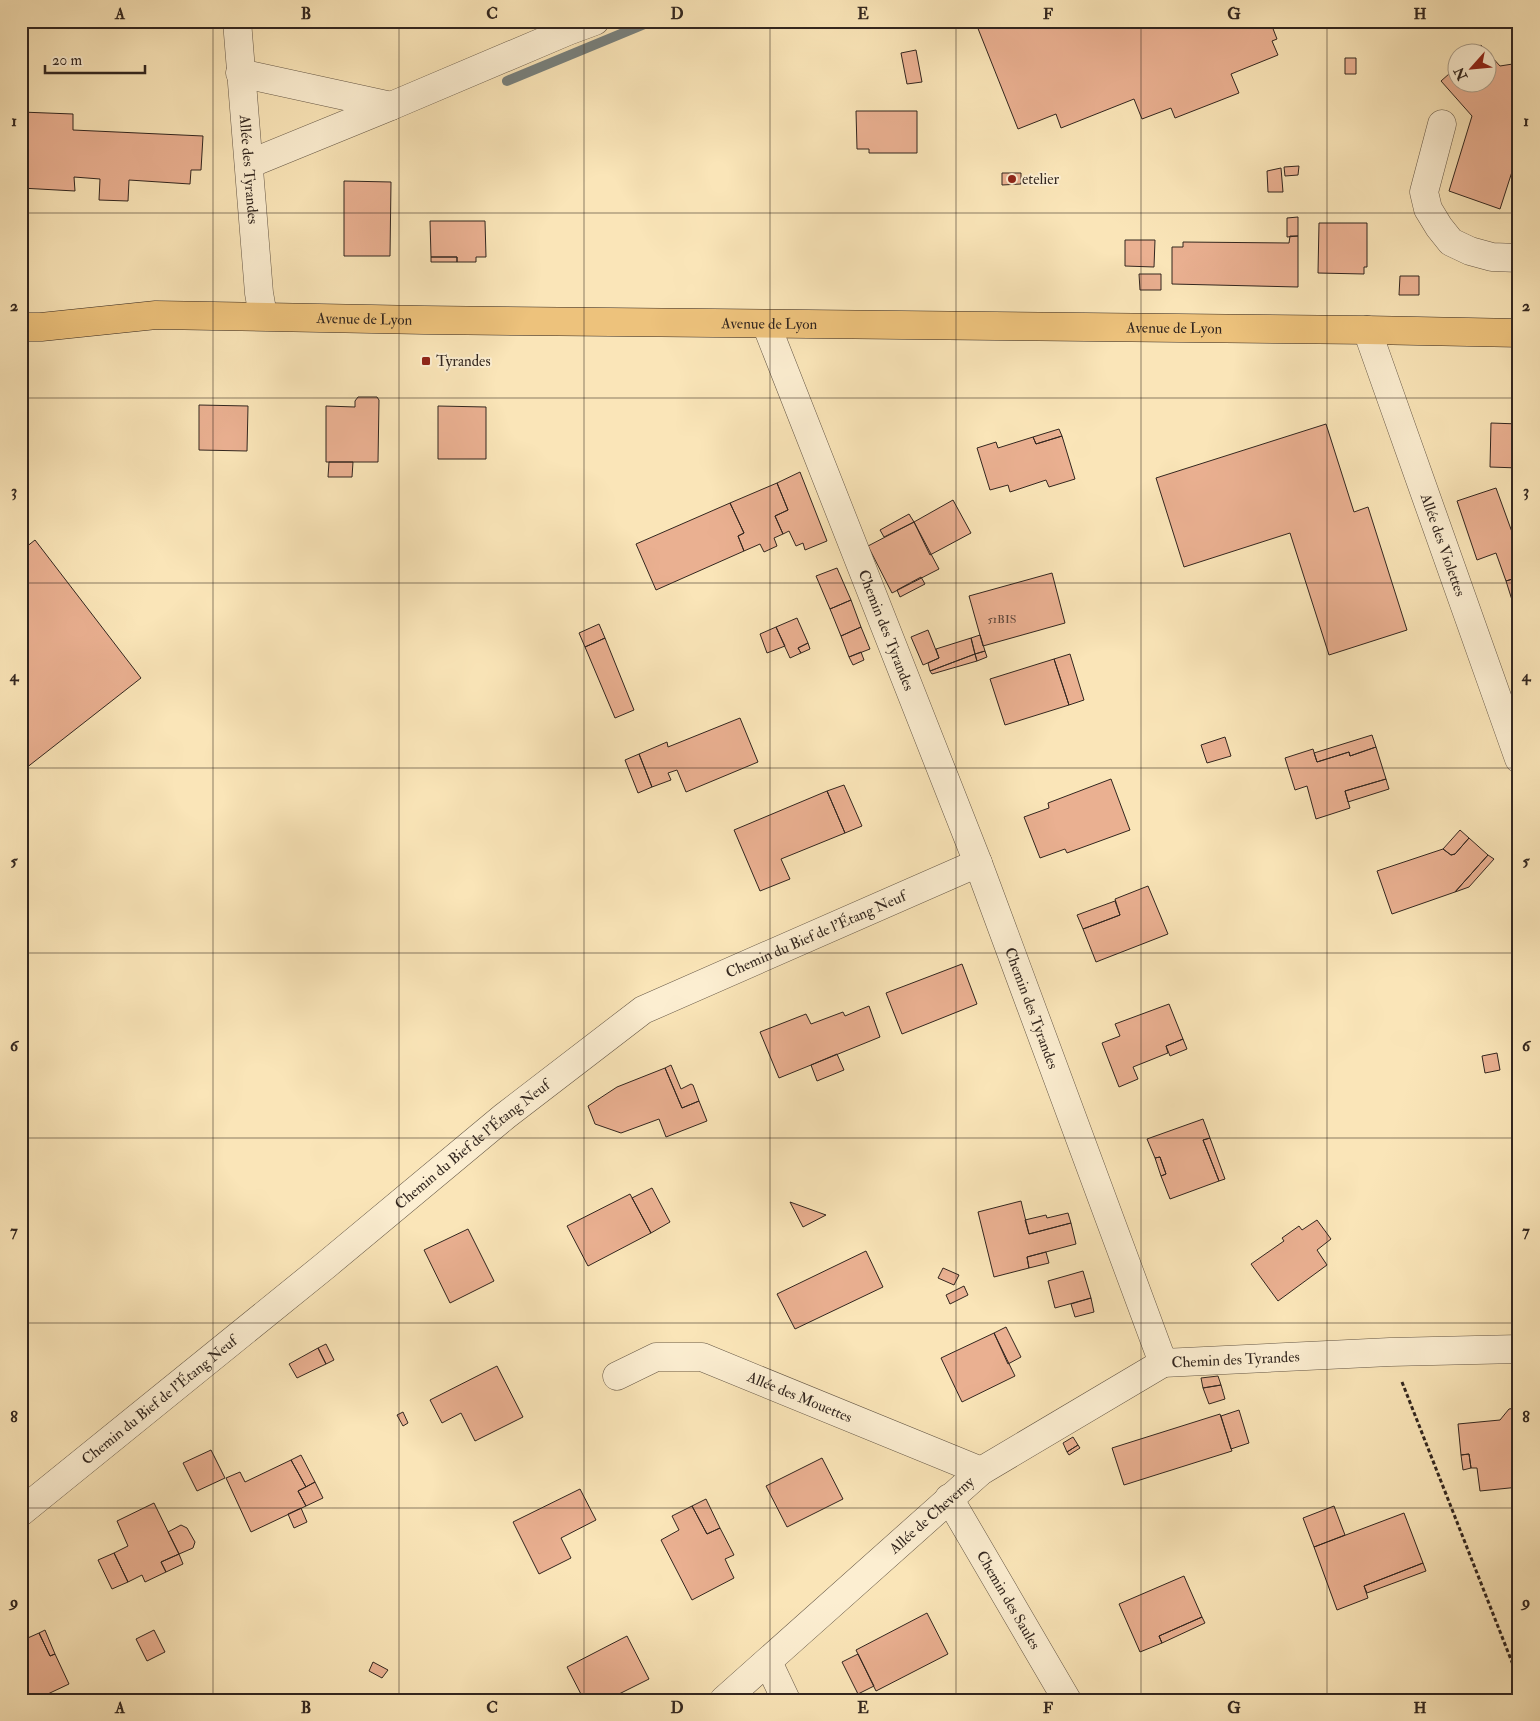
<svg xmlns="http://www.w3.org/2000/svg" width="1540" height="1721" viewBox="0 0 1540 1721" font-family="'IM FELL Double Pica',serif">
	<rect width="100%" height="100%" fill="#fae5b8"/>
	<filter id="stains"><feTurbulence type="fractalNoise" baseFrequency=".004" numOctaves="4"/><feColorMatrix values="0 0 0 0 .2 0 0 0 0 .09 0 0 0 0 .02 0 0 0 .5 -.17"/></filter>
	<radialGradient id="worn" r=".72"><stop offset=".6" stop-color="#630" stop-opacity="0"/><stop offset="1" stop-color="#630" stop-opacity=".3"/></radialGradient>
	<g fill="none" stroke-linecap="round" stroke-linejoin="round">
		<!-- stream -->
		<path stroke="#77807d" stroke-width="10" d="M507,81l145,-60"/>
	</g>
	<!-- building -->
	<path fill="#eab091" stroke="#32261f" d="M975,21h295l7,18 -5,2 6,14 -47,19 8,19 -64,25 -4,-10 -29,11 -8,-20 -73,29 -5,-14 -38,15z
		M1481,45l19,21 19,-3v62l-3,9 3,1v15l-19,59 -51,-18 23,-75 -31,-35 17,-15v16h30v-30h-16z
		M916,50l6,32 -15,2 -6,-31z
		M1345,58h11v16h-11z
		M856,111h61v42h-48v-4h-12z
		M21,112l52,2v16l130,6 -2,34h-10l-1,14 -61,-4 -1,21 -29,-1 1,-21 -26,-2 1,14 -54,-3z
		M1299,166l-1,9 -13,1 -1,-9z
		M1281,168l2,24h-15l-1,-21z
		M1002,173h19v11l-19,1z
		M344,181l47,1 -1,74h-46z
		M1298,217v19l-11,1v-19z
		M430,221h55l1,36h-10v5h-19v-5h-26z
		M1319,223h48v44h-3v7l-46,-1z
		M1290,236h8v51l-126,-3v-37h11v-5l106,1z
		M1125,240h30l-1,27 -29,-1z
		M431,257h26v5h-26z
		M1139,274h22v16h-21z
		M1400,276h19v19h-20z
		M358,397h19l2,3 -1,62h-52v-56l29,1v-6z
		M199,405l49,1 -1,45 -48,-1z
		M438,406l48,1v52h-48z
		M1491,423l28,1v44l-29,-1z
		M1326,424l28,88 14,-5 39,123 -78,25 -39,-122 -106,34 -28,-89z
		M1059,429l3,7 -26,8 -3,-7z
		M1062,436l13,43 -26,8 -3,-7 -36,12 -2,-7 -18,5 -13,-42 19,-6 2,6 35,-11 3,7z
		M329,462h24l-1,15h-24z
		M800,472l27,69 -22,9 -2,-7 -7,3 -7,-15 -6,3 -8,-18 13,-6 -11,-27z
		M777,483l11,27 -13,6 8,18 -9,4 3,8 -13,6 -4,-8 -16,7 -6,-15 6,-3 -14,-30z
		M1496,488l20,55 3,-1v35l-13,4 -10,-28 -19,7 -20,-59z
		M953,500l18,33 -41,22 -16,-33z
		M730,503l14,30 -6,3 6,15 -88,39 -20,-46z
		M909,514l5,8 -30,15 -4,-7z
		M914,522l25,47 -47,24 -24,-47z
		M35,540l106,138 -120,94v-221z
		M837,568l14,32 -21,9 -14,-33z
		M1052,573l13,50 -82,23 -14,-50z
		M921,577l4,7 -25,13 -3,-7z
		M1519,577v20l-7,3 -6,-19z
		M1519,597v21l-7,-18z
		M851,600l10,27 -20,9 -11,-27z
		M797,618l11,25 -10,5 3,5 -11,5 -14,-31z
		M599,624l6,14 -20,9 -6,-14z
		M776,627l9,19 -18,7 -7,-19z
		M861,627l9,22 -21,8 -8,-21z
		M928,630l11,28 -16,7 -12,-28z
		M980,635l5,16 -10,3 -4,-16z
		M605,638l29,72 -19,8 -30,-71z
		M971,638l4,16 -45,17 -2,-8 11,-5 -3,-9z
		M808,643l2,6 -9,4 -3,-5z
		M985,651l2,6 -10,4 -2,-7z
		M861,652l3,8 -11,5 -4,-8z
		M975,654l2,7 -45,13 -2,-3z
		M1070,654l14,46 -15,5 -15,-46z
		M1054,659l15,46 -64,20 -15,-46z
		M740,718l18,44 -72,30 -9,-22 -9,3 3,7 -19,7 -13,-33 28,-12 1,5z
		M1372,735l4,12 -26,9 -1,-4 -32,10 -3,-9z
		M1225,737l6,19 -24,7 -6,-18z
		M1376,747l10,32 -41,12 5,17 -34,11 -9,-33 -12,4 -10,-32 28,-9 4,13 32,-10 1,4z
		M639,754l13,33 -14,6 -13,-33z
		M1111,779l19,51 -63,23 -2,-4 -25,9 -16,-41 25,-9 -1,-5z
		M1386,779l3,10 -41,13 -3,-11z
		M844,785l18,41 -17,7 -18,-42z
		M827,791l18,42 -64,26 9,20 -30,12 -26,-61z
		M1460,830l9,8 -14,16 -4,1 -8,-6z
		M1469,838l19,17 -33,37 -63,22 -15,-43 66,-22 8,6 4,-1z
		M1488,855l6,4 -25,28 -14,5z
		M1148,886l20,48 -72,28 -13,-33 37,-14 -5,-16z
		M1115,901l5,14 -37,14 -6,-14z
		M962,964l15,40 -75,30 -16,-41z
		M1169,1004l14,35 -17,7 2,7 -35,14 5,12 -19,8 -17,-44 18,-7 -5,-12z
		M869,1006l11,31 -101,41 -19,-46 46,-18 5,10 32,-12 2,4z
		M1183,1039l4,10 -17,7 -4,-10z
		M1497,1053l3,17 -15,3 -3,-17z
		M837,1054l7,16 -27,11 -6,-16z
		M671,1065l10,24 10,-5 2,1 6,16 -17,7 -17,-40z
		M665,1068l17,40 17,-7 8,20 -41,16 -7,-18 -38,14 -26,-9 -7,-18 29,-19z
		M1203,1119l7,19 -7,2 16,41 -49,18 -9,-23 5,-2 -6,-17 -5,1 -8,-19z
		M1210,1138l15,41 -6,2 -16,-41z
		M1160,1157l6,17 -5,2 -6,-18z
		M652,1188l18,34 -19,11 -19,-35z
		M630,1194l21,39 -63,33 -21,-40z
		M1021,1201l8,33 42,-11 5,21 -49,13 2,11 -35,9 -16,-65z
		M790,1202l36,13 -23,12z
		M1068,1213l3,10 -42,11 -4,-14 21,-5 1,3z
		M1317,1220l14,19 -14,11 10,15 -49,36 -27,-37 33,-23 -2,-3 17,-12 3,4z
		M468,1229l26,52 -44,22 -26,-53z
		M866,1251l17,36 -88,42 -18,-35z
		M1046,1252l3,11 -20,5 -2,-11z
		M943,1268l16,7 -5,10 -16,-7z
		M1083,1271l8,27 -36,10 -7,-27z
		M964,1286l4,9 -18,9 -4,-9z
		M1091,1298l3,14 -19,5 -4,-13z
		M1006,1327l15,30 -13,7 -14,-31z
		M994,1333l21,43 -53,26 -21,-44z
		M326,1344l8,16 -8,4 -8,-16z
		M318,1348l8,16 -29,14 -8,-14z
		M497,1366l26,51 -48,24 -14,-28 -19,10 -12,-23z
		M1218,1376l3,9 -18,3 -2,-10z
		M1221,1385l4,14 -16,5 -6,-16z
		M1516,1408l3,3v76l-39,4 -3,-23h-6l-2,-14 -8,1 -3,-31 42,-4 9,-11z
		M1239,1410l10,33 -18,6 -10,-33z
		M403,1412l5,11 -5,3 -6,-11z
		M1220,1414l12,37 -108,34 -12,-37z
		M1073,1437l5,8 -11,7 -4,-9z
		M1078,1445l2,3 -11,7 -2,-3z
		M211,1450l14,28 -28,13 -14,-28z
		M1469,1454l2,14 -8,2 -2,-15z
		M301,1455l14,27 -9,5 -15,-27z
		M822,1458l21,41 -56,28 -21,-41z
		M291,1460l15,27 -8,4 8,15 -55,26 -25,-54 14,-6 5,10z
		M315,1482l8,16 -17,8 -8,-15z
		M580,1489l16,31 -35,18 10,20 -32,16 -26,-52z
		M706,1499l14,29 -13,6 -15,-28z
		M154,1503l25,51 -18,8 5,10 -21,10 -3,-7 -14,7 -14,-29 14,-7 -11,-25z
		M692,1506l15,28 13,-6 14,27 -9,4 9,19 -42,22 -31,-60 18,-10 -7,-14z
		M1334,1506l11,29 -31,12 -11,-29z
		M301,1508l6,14 -13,6 -6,-14z
		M1404,1513l19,50 -59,23 4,12 -31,12 -23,-63z
		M181,1525l6,3 8,14 -2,6 -14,6 -11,-22z
		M114,1553l14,29 -16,7 -14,-29z
		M179,1554l4,10 -17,8 -5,-10z
		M1423,1563l3,8 -59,22 -3,-7z
		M1184,1576l18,41 -43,19 3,7 -22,9 -21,-48z
		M927,1613l21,41 -72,37 -20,-41z
		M1202,1617l3,6 -43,20 -3,-7z
		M45,1630l10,24 -5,2 -11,-23z
		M154,1630l11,22 -18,9 -11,-22z
		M39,1633l11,23 5,-2 14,30 -34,16h-14v-59z
		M627,1636l22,43 -42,21h-23l-17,-33z
		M858,1654l16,32 -16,8 -16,-32z
		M373,1662l15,8 -6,8 -13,-7z
		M1229,1694l2,6h-14z"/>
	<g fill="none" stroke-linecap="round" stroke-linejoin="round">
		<!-- minor casing -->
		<g stroke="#645645" stroke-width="29">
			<g id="minor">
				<path id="s1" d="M237,21l22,272 4,23"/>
				<path d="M240,73l151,33 177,-75 27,-10"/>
				<path d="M1442,124l-18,68 4,17 11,18 12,15 19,9 22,6 27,1"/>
				<path d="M249,164l142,-58"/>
				<path id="s2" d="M766,324l212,539 185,500 227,-11 129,-3"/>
				<path id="s3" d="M1367,330l152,429"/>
				<path id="s4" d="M617,1376l39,-19h46l279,114"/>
				<path id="s5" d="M949,1498l118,202"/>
				<path id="s6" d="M21,1512l305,-247 179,-149 138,-106 335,-147"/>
				<path d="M768,1662l18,38"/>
				<path id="s7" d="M724,1700l257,-229 182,-108"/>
			</g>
		</g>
		<!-- major casing -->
		<g stroke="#32261f" stroke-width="29">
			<g id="major">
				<path id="s8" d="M21,327h20l115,-12 268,5 943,10 152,3"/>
			</g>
		</g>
		<!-- path -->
		<path stroke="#32261f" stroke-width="3" stroke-dasharray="4 2.5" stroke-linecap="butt" d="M1402,1382l117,298"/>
		<!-- minor -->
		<use href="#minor" stroke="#fceed1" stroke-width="28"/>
		<!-- major -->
		<use href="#major" stroke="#edc27c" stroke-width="28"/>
	</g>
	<!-- grid -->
	<path fill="none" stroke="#32261f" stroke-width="1" stroke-opacity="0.55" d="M213,21v1679M399,21v1679M584,21v1679M770,21v1679M956,21v1679M1141,21v1679M1327,21v1679M21,213h1498M21,398h1498M21,583h1498M21,768h1498M21,953h1498M21,1138h1498M21,1323h1498M21,1508h1498"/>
	<!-- markers -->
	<g fill="#8f2418" stroke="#fceed1" stroke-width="2">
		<circle cx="1012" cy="179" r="5"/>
		<rect x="421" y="356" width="10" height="10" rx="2.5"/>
	</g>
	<g text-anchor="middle" stroke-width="4" stroke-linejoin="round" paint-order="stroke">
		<!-- number labels -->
		<g font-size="12" fill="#60483c">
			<text x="1002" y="623">51BIS</text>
		</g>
		<!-- street labels -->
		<g font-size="15" fill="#32261f" stroke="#fceed1">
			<text dy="5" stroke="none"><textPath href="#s1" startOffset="149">Allée des Tyrandes</textPath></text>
			<text dy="5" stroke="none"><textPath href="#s8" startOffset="344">Avenue de Lyon</textPath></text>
			<text dy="5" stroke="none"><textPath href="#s8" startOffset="749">Avenue de Lyon</textPath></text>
			<text dy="5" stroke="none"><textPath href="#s8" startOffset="1154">Avenue de Lyon</textPath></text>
			<text dy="5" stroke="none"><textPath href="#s3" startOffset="228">Allée des Violettes</textPath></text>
			<text dy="5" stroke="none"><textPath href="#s2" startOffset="329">Chemin des Tyrandes</textPath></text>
			<text dy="5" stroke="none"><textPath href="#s6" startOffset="988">Chemin du Bief de l'Étang Neuf</textPath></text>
			<text dy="5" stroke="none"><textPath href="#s2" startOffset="734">Chemin des Tyrandes</textPath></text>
			<text dy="5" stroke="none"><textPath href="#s6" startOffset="582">Chemin du Bief de l'Étang Neuf</textPath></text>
			<text dy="5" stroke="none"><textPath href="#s2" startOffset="1185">Chemin des Tyrandes</textPath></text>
			<text dy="5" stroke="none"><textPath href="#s4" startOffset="195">Allée des Mouettes</textPath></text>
			<text dy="5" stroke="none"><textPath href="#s6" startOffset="178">Chemin du Bief de l'Étang Neuf</textPath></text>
			<text dy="5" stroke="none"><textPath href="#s7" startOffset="278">Allée de Cheverny</textPath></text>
			<text dy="5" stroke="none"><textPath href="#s5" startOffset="118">Chemin des Saules</textPath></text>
		</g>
		<!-- poi labels -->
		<g font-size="15" fill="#32261f" stroke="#fceed1" text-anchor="start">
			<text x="1022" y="184">etelier</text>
			<text x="436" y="366">Tyrandes</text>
		</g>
	</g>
	<!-- margin -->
	<rect width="1540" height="1721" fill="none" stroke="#fae5b8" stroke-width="55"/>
	<!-- north arrow -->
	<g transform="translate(1472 68) rotate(243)"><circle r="24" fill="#fceed1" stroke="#ab9e8a"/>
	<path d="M0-4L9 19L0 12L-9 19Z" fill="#8f2418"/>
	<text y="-8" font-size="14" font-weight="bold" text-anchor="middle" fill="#32261f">N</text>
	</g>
	<!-- scale -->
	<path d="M45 65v8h100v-8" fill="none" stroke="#32261f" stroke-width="2.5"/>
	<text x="52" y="65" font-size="15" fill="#32261f" stroke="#fceed1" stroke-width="4" paint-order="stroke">20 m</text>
	<rect x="28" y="28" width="1484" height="1666" fill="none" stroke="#32261f" stroke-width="2"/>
	<g font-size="16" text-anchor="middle" font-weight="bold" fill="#32261f">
		<text x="120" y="19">A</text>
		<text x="306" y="19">B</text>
		<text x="492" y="19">C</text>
		<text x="677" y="19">D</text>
		<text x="863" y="19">E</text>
		<text x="1048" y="19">F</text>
		<text x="1234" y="19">G</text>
		<text x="1420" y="19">H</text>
		<text x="14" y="126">1</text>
		<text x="1526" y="126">1</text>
		<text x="14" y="311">2</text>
		<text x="1526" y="311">2</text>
		<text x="14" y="496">3</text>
		<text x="1526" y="496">3</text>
		<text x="14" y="681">4</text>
		<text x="1526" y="681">4</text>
		<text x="14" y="866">5</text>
		<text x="1526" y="866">5</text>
		<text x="14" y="1051">6</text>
		<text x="1526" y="1051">6</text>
		<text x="14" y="1236">7</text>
		<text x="1526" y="1236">7</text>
		<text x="14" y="1422">8</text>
		<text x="1526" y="1422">8</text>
		<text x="14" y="1607">9</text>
		<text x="1526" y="1607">9</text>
		<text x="120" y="1713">A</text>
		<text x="306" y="1713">B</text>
		<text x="492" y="1713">C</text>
		<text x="677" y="1713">D</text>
		<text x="863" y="1713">E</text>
		<text x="1048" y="1713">F</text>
		<text x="1234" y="1713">G</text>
		<text x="1420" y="1713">H</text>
	</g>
	<rect width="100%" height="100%" filter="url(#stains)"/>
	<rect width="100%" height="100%" fill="url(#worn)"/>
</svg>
